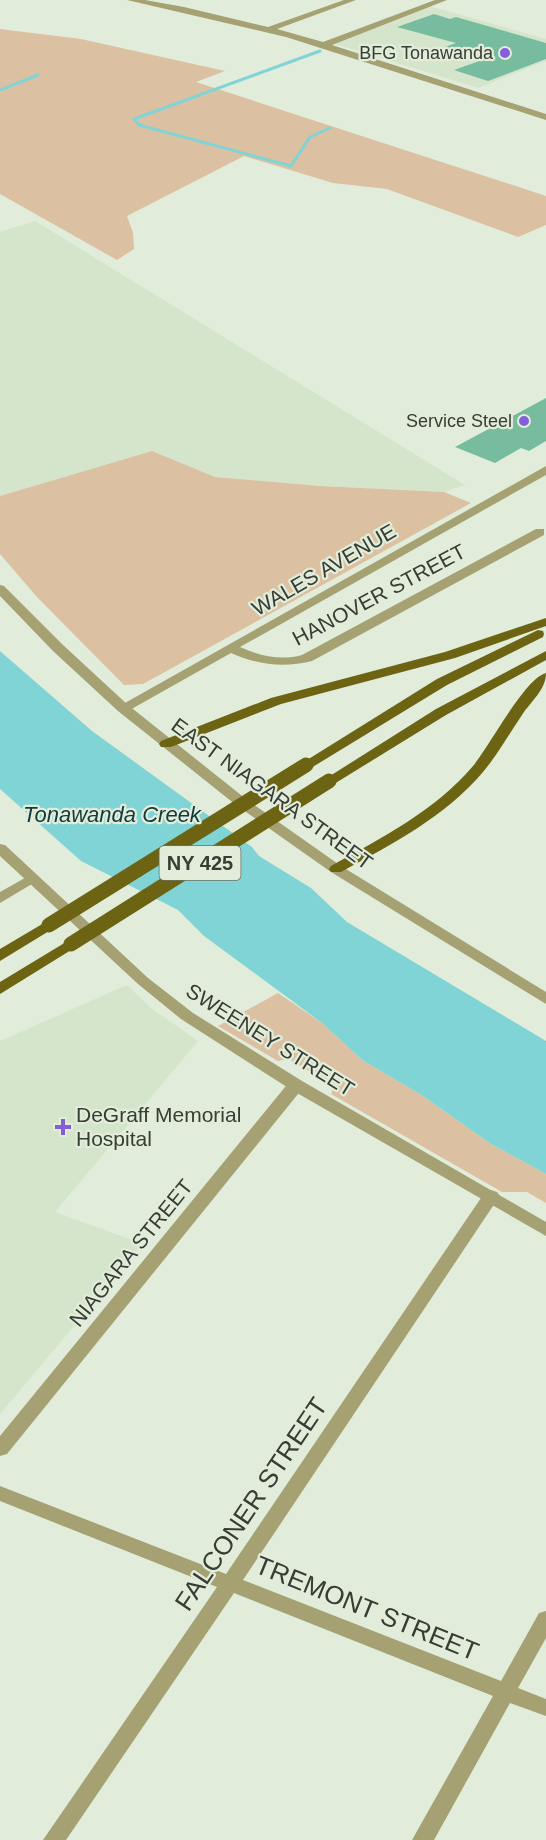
<svg xmlns="http://www.w3.org/2000/svg" width="546" height="1840" viewBox="0 0 546 1840" font-family="Helvetica,sans-serif">
	<rect width="100%" height="100%" fill="#e1edda"/>
	<!-- built -->
	<path fill="#d4e5cb" d="M429,6l117,33v22l-68,27 -149,-46z
		M35,221l430,264 -21,7 -124,-6 -105,-9 -63,-26 -152,45v-264z
		M127,985l24,23 47,33 -143,171 88,32 -143,170v-373z"/>
	<!-- green -->
	<path fill="#dbc0a2" d="M0,29l81,10 144,32 -29,11 350,114v29l-28,12 -131,-48 -54,-6 -89,-27 -117,60 6,17 1,16 -17,11 -117,-66z
		M152,451l63,26 105,9 124,6 27,11 -328,181 -19,1 -87,-88 -37,-43v-58z
		M278,993l44,30 40,37 61,36 68,48 55,30v29l-19,-11h-25l-171,-98 3,-8 -45,-27 -11,2 -60,-35z"/>
	<!-- water -->
	<path fill="#81d4d6" d="M0,651l92,80 160,116 7,9 52,32 36,34 199,119v133l-55,-30 -68,-48 -61,-36 -40,-37 -118,-87 -26,-26 -97,-49 -81,-72z"/>
	<g fill="none" stroke-linecap="round" stroke-linejoin="round">
		<!-- stream -->
		<path stroke="#81d4d6" stroke-width="3" d="M320,51l-186,68 5,6 152,41 19,-29 20,-9
			M0,90l38,-15"/>
	</g>
	<!-- building -->
	<path fill="#78bca0" d="M434,14l16,5 6,-2 90,26v16l-58,22 -34,-11 31,-11 -40,-12 11,-4 -59,-16z
		M546,398v43l-17,10 -8,-3 -26,15 -40,-16z"/>
	<g fill="none" stroke-linecap="round" stroke-linejoin="round">
		<!-- minor -->
		<path fill="#a6a172" fill-rule="evenodd" d="M127,0h18l39,7 84,20 76,-27h12l-79,29 46,13 112,-42h12l-115,45 214,69v6l-260,-83z
			M546,466v9l-306,172c20,9 41,14 62,8l234,-126h8v6l-232,126c-29,7 -54,4 -81,-8l-103,58 -5,1 -7,-4z
			M32,874l7,4 -2,3 -37,22v-11z
			M296,1080l6,1 2,4 -2,4 -295,365 -7,2v-20l290,-355z
			M491,1190l6,2 3,4 -3,4 -254,380 258,101 38,-68 7,-2v27l-28,50 28,11v17l-36,-13 -76,137h-22l81,-144 -259,-103 -168,247h-23l174,-253 -217,-86v-15l226,88 259,-382z"/>
		<!-- tertiary -->
		<path fill="#a6a172" fill-rule="evenodd" d="M0,585l4,1 59,59 65,60 118,94 95,67 205,126v12l-215,-132 -95,-67 -118,-94 -65,-60 -53,-55z
			M0,844l5,1 143,133 45,35 109,68 244,141v14l-256,-147 -109,-70 -43,-35 -138,-128z"/>
		<!-- primary -->
		<path fill="#6c6313" fill-rule="evenodd" d="M546,618v8l-91,32 -174,46 -110,43h-10l-2,-3 2,-3 110,-43 174,-46z
			M538,630l5,1 1,3 -1,3 -96,48 -136,83 -5,1 -7,-4 138,-86z
			M546,651v9l-100,55 -112,69h-10l-2,-3 114,-72z
			M546,673c0,17 -15,28 -24,42 -13,19 -24,39 -39,57 -38,45 -91,72 -142,100h-10l-2,-3 2,-3c50,-28 104,-55 142,-100 16,-19 52,-88 73,-93z
			M49,920l8,5 -3,3 -54,33v-12z
			M71,939l5,2 3,3 -3,3 -76,47v-12z"/>
		<!-- primary-bridge -->
		<path stroke="#6c6313" stroke-width="15" d="M49,925l257,-160
			M71,944l258,-163"/>
	</g>
	<!-- markers -->
	<g fill="#835fda" stroke="#e1edda" stroke-width="2">
		<circle cx="505" cy="53" r="6"/>
		<circle cx="524" cy="421" r="6"/>
		<path d="M60 1118h6v6h6v6h-6v6h-6v-6h-6v-6h6z"/>
	</g>
	<g text-anchor="middle" stroke-width="4.5" stroke-linejoin="round" paint-order="stroke">
		<!-- far-poi labels -->
		<g font-size="18" fill="#373c34" stroke="#e1edda" text-anchor="end">
			<text x="493" y="59">BFG Tonawanda</text>
			<text x="512" y="427">Service Steel</text>
		</g>
		<!-- shield labels -->
		<rect fill="#e1edda" stroke="#6a7166" stroke-width="1.5" x="159.5" y="846" width="81" height="34" rx="4.5"/>
		<g font-size="20" font-weight="bold" fill="#373c34">
			<text x="200" y="870">NY 425</text>
		</g>
		<!-- street labels -->
		<g font-size="21" fill="#373c34" stroke="#e1edda">
			<text transform="translate(324 570) rotate(-30)" y="7">WALES AVENUE</text>
			<text transform="translate(379 595) rotate(-28)" y="7">HANOVER STREET</text>
			<text transform="translate(272 794) rotate(36)" y="7">EAST NIAGARA STREET</text>
			<text transform="translate(270 1040) rotate(32)" y="7">SWEENEY STREET</text>
			<text transform="translate(131 1253) rotate(-51)" y="7">NIAGARA STREET</text>
		</g>
		<!-- poi labels -->
		<g font-size="21" fill="#373c34" stroke="#e1edda" text-anchor="start">
			<text x="76" y="1122">DeGraff Memorial<tspan x="76" dy="24">Hospital</tspan></text>
		</g>
		<!-- water labels -->
		<g font-size="22" font-style="italic" fill="#123a3c" stroke="#e1edda">
			<text x="112" y="822">Tonawanda Creek</text>
		</g>
		<!-- near-street labels -->
		<g font-size="26" fill="#373c34" stroke="#e1edda">
			<text transform="translate(251 1504) rotate(-56)" y="9">FALCONER STREET</text>
			<text transform="translate(367 1608) rotate(22)" y="9">TREMONT STREET</text>
		</g>
	</g>
</svg>
